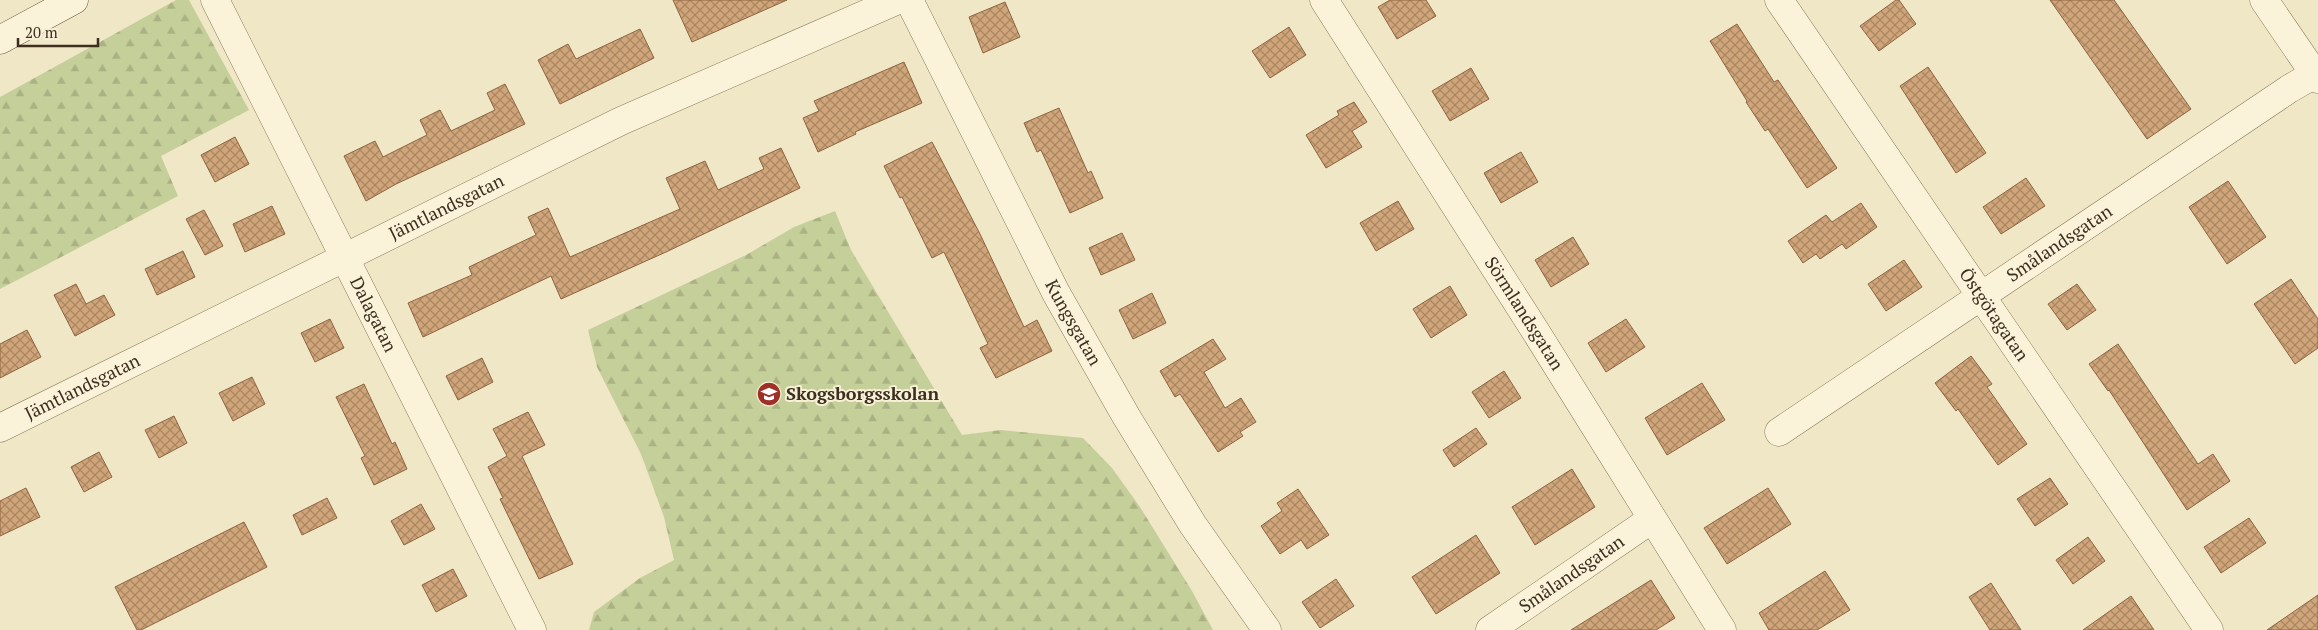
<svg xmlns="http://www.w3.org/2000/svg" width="2318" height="630" viewBox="0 0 2318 630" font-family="'PT Serif',serif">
	<defs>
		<pattern id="forest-firs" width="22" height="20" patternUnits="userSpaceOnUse" patternTransform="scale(1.25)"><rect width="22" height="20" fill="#c5cf99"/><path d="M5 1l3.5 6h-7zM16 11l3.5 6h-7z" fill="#aab283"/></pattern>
		<pattern id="building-cross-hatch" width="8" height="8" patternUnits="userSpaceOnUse" patternTransform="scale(1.25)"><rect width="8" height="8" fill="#d0a57a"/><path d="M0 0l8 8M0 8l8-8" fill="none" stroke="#aa8763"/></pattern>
	</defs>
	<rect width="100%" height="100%" fill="#f0e7c6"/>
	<!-- forest -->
	<path fill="url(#forest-firs)" d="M176,0h13l60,110 -88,46 17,40 -178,93v-192z
		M835,211l16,39 111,185 39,-5 82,8 29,30 28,39 52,84 21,39h-624l5,-18 46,-34 34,-18 -10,-43 -23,-63 -44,-87 -9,-37 158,-75 48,-28z"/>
	<!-- building -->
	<path fill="url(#building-cross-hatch)" stroke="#8d643f" d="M673,0h114l-95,42z
		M1390,0h36l10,16 -39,23 -19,-32z
		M1896,0h3l17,24 -37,27 -19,-25z
		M2050,0h64l77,109 -44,30z
		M1005,2l15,35 -37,16 -14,-36z
		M1737,24l37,58 4,-2 59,88 -30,20 -39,-59 -3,2 -19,-29 1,-1 -37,-60z
		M1289,27l17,28 -36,23 -18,-27z
		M640,29l14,29 -94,46 -22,-44 30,-16 8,15z
		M904,62l18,41 -67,29 1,2 -38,18 -15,-34 16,-7 -5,-10z
		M1928,67l58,86 -30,20 -56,-87z
		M1471,68l18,31 -39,22 -18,-30z
		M505,84l20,40 -129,60 -30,17 -22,-45 31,-15 8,16 44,-22 -7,-15 20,-10 11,21 44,-21 -8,-17z
		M1354,102l13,20 -15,9 10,16 -36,21 -20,-33 33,-20 -2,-4z
		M1059,108l29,65 3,-2 12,27 -33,15 -29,-63 -4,2 -13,-29z
		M235,137l14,27 -34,18 -14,-27z
		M932,142l48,92 44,93 13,-7 15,31 -56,27 -16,-30 8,-4 -44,-92 -12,6 -30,-61 -2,1 -16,-32z
		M781,148l19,40 -134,64 -105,47 -10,-23 -128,61 -15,-34 64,-28 -3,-8 67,-32 -8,-18 20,-9 22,49 110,-48 -14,-31 39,-17 13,29 46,-21 -5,-11z
		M1521,152l17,30 -37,21 -17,-30z
		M2026,178l19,28 -44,28 -18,-27z
		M2228,181l38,56 -39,27 -38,-57z
		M1398,201l16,28 -38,22 -16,-28z
		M1861,203l16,24 -31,22 -4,-5 -22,15 -4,-5 -13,9 -15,-22 38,-26 6,7z
		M272,206l13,28 -40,18 -12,-28z
		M204,210l19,36 -18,9 -19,-36z
		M1122,233l13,27 -34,15 -12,-27z
		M1573,237l16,27 -38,23 -16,-27z
		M183,251l12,26 -38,18 -12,-26z
		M1904,260l18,27 -36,24 -18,-27z
		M2291,279l27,40v29l-23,16 -41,-60z
		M76,284l10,20 18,-9 11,20 -40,21 -21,-41z
		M2077,284l19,26 -29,20 -19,-26z
		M1450,286l17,29 -36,23 -18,-29z
		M1152,293l14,30 -33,16 -14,-29z
		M330,319l14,29 -29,14 -14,-29z
		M1626,319l19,28 -39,25 -18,-29z
		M27,330l14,27 -41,21v-34z
		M1213,339l13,20 -22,13 21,36 16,-10 15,24 -16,10 3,4 -25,16 -38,-58 -5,3 -15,-26z
		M2118,344l80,120 15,-10 17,27 -43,29 -78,-120 -1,1 -19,-27z
		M1971,356l21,28 -5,3 40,57 -29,21 -40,-56 -2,2 -21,-28z
		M482,358l11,24 -35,18 -12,-24z
		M1504,371l17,27 -32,20 -17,-26z
		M252,377l13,27 -32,17 -14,-28z
		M1702,383l23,37 -58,35 -22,-37z
		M364,384l28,60 3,-2 12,27 -33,16 -13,-27 4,-2 -29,-59z
		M528,412l17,33 -23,11 51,108 -34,15 -39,-80 3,-1 -15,-31 19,-11 -14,-27z
		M174,416l13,27 -28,15 -14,-28z
		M1476,428l11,16 -33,23 -11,-17z
		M99,452l13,25 -28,15 -13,-25z
		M1572,469l23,38 -60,38 -23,-38z
		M2050,478l18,26 -33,22 -18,-27z
		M26,488l14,29 -40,19v-35z
		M1768,488l23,36 -64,40 -23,-36z
		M1298,489l31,46 -22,14 -6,-9 -21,14 -19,-28 21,-15 -5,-8z
		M327,498l10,20 -35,17 -9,-20z
		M421,504l14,25 -31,16 -13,-24z
		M2249,518l17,25 -45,30 -17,-26z
		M244,522l23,45 -126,63h-4l-22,-43z
		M1476,535l24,38 -64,41 -24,-37z
		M2088,537l17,24 -32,23 -17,-24z
		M453,569l14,27 -31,16 -14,-27z
		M1825,571l25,39 -33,20h-48l-10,-17z
		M1336,579l18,27 -34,22 -18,-26z
		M1651,580l24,38 -19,12h-85z
		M1991,583l30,47h-31l-21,-33z
		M2318,595v35h-51z
		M2131,596l23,34h-71z"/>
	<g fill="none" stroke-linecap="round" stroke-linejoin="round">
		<!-- street casing -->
		<g stroke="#8d795a" stroke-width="29">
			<g id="street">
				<path id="s1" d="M215,0l317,630"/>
				<path id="s2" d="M909,0l147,293 70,123 67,109 74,105"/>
				<path id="s3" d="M1324,0l212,332 186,298"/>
				<path id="s4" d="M1779,0l430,630"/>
				<path d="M2264,0l54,79"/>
				<path id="s5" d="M0,428l621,-307 277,-121"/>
				<path id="s6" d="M1779,432l510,-343 26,-15"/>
				<path id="s7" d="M1490,630l162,-111"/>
			</g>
		</g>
		<!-- secondary casing -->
		<g stroke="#6f5a3d" stroke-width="29">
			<path id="secondary" d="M0,40l74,-40"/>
		</g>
		<!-- street -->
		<use href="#street" stroke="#faf3da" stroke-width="28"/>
		<!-- secondary -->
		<use href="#secondary" stroke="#faf3da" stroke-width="28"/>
	</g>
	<!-- icons -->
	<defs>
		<g id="school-disc" transform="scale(1.25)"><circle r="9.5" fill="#9f3027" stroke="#f7f0d6"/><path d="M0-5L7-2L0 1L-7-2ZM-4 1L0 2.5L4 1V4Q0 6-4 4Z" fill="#fff"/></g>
	</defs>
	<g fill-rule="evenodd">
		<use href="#school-disc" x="769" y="394"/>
	</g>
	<g text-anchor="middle" stroke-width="4" stroke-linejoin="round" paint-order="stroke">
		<!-- street labels -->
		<g font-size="18" fill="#3c2f1f" stroke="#f7f0d6">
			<text dy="6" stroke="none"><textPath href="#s5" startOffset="498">Jämtlandsgatan</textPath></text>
			<text dy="6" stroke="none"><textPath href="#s6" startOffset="338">Smålandsgatan</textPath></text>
			<text dy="6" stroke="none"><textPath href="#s1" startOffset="352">Dalagatan</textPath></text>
			<text dy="6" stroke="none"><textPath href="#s3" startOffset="372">Sörmlandsgatan</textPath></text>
			<text dy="6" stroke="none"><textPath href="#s4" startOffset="381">Östgötagatan</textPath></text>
			<text dy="6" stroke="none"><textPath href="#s2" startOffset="362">Kungsgatan</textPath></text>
			<text dy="6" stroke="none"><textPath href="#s5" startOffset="92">Jämtlandsgatan</textPath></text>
			<text dy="6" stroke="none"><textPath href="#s7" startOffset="99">Smålandsgatan</textPath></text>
		</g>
		<!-- poi labels -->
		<g font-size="18" font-weight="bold" fill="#3c2f1f" stroke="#f7f0d6" text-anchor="start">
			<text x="786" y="400">Skogsborgsskolan</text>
		</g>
	</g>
	<!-- scale -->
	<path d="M18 38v8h80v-8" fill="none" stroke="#3c2f1f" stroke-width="2.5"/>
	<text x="25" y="38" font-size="15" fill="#3c2f1f" stroke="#f7f0d6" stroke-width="4" paint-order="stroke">20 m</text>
</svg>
